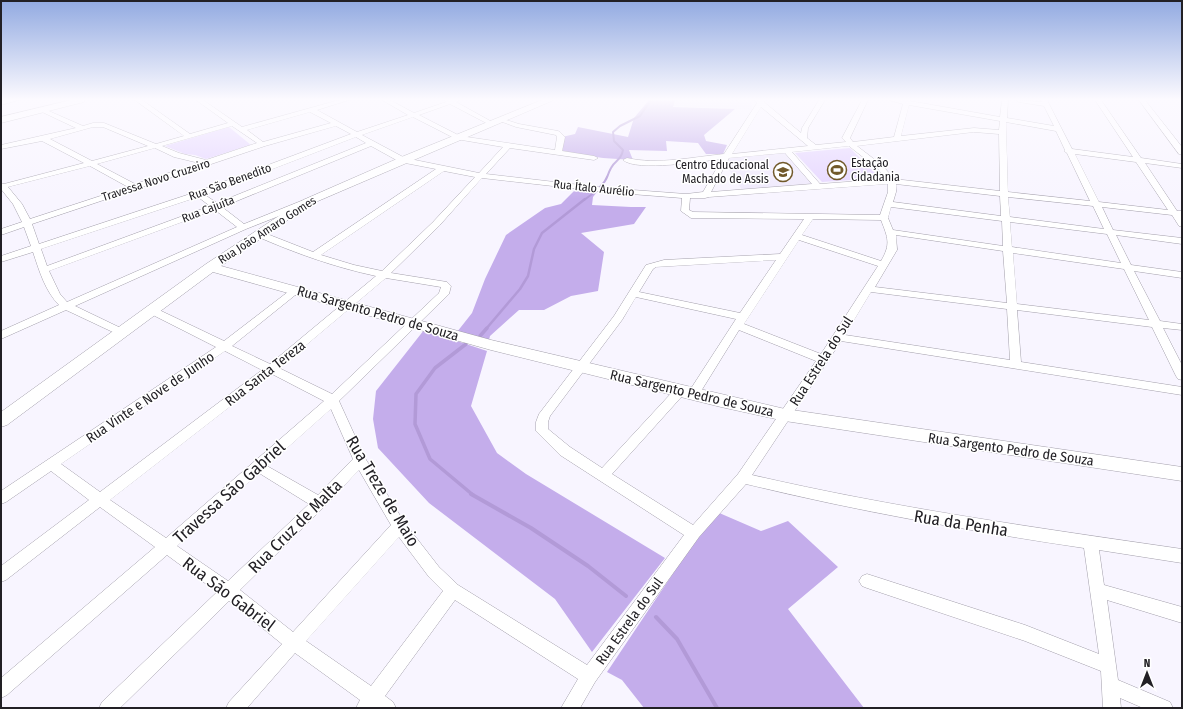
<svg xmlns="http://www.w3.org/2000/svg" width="1183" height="709" viewBox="0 0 1183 709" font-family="'Fira Sans Condensed',sans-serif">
	<rect width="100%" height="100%" fill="#f8f5ff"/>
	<!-- built -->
	<path fill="#efe9fc" d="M675,100h76l1,10 -79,-4z
		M785,152l30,35 -71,6 -18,-28 5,-8z"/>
	<!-- green -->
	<path fill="#e5d5ff" d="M229,127l22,18 -45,14 -11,-4 -10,-1 -20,-8z
		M850,148l30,30 -58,4 -27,-29z"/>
	<!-- forest -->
	<path fill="#c4adeb" d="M649,100h26l-2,7 62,2 -31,26 2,6 21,4 -4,9h-17l-8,-11 -32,-2 1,10 -38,-1 4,10 -30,-2 -40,-6 -1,-15 13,-3 3,-7 50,10 6,-19z
		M575,190l22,2 -4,5 -1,8 39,2h15l-12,17 -53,9 23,19 -6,39 -27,5 -27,14h-25l-29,26 -1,4 -32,-8 15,-19 13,-34 21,-44 39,-27 16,-4z
		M424,330l63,21 -16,55 26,47 29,21 139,84 -73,94 -37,-53 -126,-96 -51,-55 -5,-29 3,-28z
		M717,512l44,19 27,-10 50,46 -50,42 76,99h-220l-22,-28 -15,-8 71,-106z"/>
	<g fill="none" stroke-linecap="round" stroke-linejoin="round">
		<!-- stream-far3 -->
		<path stroke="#b29ad7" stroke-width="2" d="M600,187c9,-9 6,-10 11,-19 4,-8 10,-7 12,-18l-9,-9 -1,-9 7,-6 20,-10 11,-16
			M584,200l11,-8"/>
		<!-- stream-far2 -->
		<path stroke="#b29ad7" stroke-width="2.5" d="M486,329l34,-40 8,-13 6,-27 8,-16 43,-34"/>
		<!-- stream-far1 -->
		<path stroke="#b29ad7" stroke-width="3.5" d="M480,336l7,-8
			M466,344l-31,24 -19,26 -1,30 15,35 43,36"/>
		<!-- stream -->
		<path stroke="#b29ad7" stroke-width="4" d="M471,494l60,34 57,38 38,30
			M656,617l21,22 40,69"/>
		<!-- street casing -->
		<g stroke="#a39fab" stroke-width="1">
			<path id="street" d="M7,100h12l-18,5v-4z
				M135,100h7l48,34 38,-11 -32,-23h7l39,27 97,-27h10l-32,10 40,22 51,-17 -26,-15h8l24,13 32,-11 -2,-2h16l-4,2 38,21v2h-4l-40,-21 -31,11 41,21 95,14 2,-13 -1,-2 -40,-8 -19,-7 3,-2 19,6 39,7 2,1 5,5 -3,14 32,5 4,2 -4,2 -84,-12 -24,26 120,14 80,6 17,-2 19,-33c-20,2 -85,13 -99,1l4,-2c31,7 66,-1 97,-4l33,-51 -3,-3h11l-1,2 37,31 1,-5 17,-28h6l-17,28 -1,10 9,7 30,-3 -4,-4 20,-38h6l-18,38 3,4 41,-5 9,-33 -14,-4h21v1l90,16 2,-17h6l-1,18 47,8 -10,-20 -25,-4 -3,-2 26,2 -1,-2h6l25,49 61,8 -38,-57h6l40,58 41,6v4l-37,-5 32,48h5v16l-3,-1 -7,-11 -70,-8 11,23 69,8v6l-66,-9 15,30 51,7v6l-48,-7 26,50 22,3v6l-19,-2 19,37v15l-4,-1 -2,-3 -24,-49 -135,-17 4,52 161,25v8l-341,-54 -89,134c142,33 286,53 430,74v14l-83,-13 5,35 78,22v16l-75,-23 11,80 52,22 3,6h-30l-23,-10 1,10h-18l-2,-37 -76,-30 -158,-53 -5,-2 -3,-5 3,-5 5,-2 158,51 74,29 -15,-106c-114,-17 -227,-37 -338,-64l-47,53 -104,145 -15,26h-19l17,-29 -123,-79 -70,96 8,6 3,6h-40l4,-8 -65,-47 -48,55h-21l3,-6 53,-58 -53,-43 -109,107h-21l3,-6 115,-110 -50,-37 -160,140 -6,3v-20l154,-131 -55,-40 -94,73 -5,2v-16l88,-66 -38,-29 -45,31 -5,2v-13l215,-144 -69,-35 -1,-2 1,-2h8l69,33 69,-53h6l2,2 -2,2 -67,54 38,18 106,-88c-42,-9 -81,-23 -120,-40l-1,-2 1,-2h6l51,20 123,-83 -36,-7 -29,-16 -149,61 22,17 57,-23h6l1,2 -1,2 -61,24 -171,77 50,24 1,2 -1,2h-8l-51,-24 -65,29v-8l58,-26c-14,-14 -20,-35 -26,-53l-32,10v-6l30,-10 -7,-19 -23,8v-6l21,-7 -9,-18 -12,-15v-6l3,1 80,-21 -42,-22 -41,8v-4l75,-17 -36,-17v-2l2,-1 41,18 10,-3h11l52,21 28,-8zM909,105l91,16 -1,9 -25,-2 -73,8zM761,107l47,39 -76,8zM310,112l21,11 -68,19 -16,-12zM413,117l43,22 47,8 -24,26 -74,-15 -43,-23zM1006,122l50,9 9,19 -1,1 3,2 23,48 -82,-9zM232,126l25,17 -51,17 -27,-7 -17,-7zM336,126l15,8 -155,58 -157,52 -7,-20 233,-78zM93,127h10l45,19 -56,15 -42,-22zM974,132l25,2 1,57 -106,-12 -11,-13 -26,-20zM356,137l10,6 -149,60 -12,-8zM849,146l29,23 8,10 -66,5 -28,-32zM155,148l19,9 25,6 -64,21 -38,-20zM785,153l27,31 -101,8 18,-34zM1075,154l61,8 32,48 -69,-8zM90,166l38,21 -98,32 -8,-15 -14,-17zM444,171l31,6 -42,45 -51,49 -28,-6 -33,-10zM482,178l124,14 76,6 -1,13 10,7 113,1 -24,35 -116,6 -18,5 -32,51 -75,98 -3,8v9l24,24 124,80 -97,130 -129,-80 -19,-18 -35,-45 -39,-64 -26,-57 110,-107 2,-8 -4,-4 -56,-9 48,-47zM888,184v8l-8,23 -187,-3 -4,-2 1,-12h15l4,-1zM896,184l104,12 1,20 -108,-14 3,-10zM198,197l12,9 -163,60 -6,-17zM1008,197l85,9 11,23 -94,-12zM891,207l111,14 1,25 -110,-16 -5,-12zM215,210l22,17 -170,75 -7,-8 -11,-23zM813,219l68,1c7,18 10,24 0,41l-79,-26zM1010,222l97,12 14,29 -109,-16zM896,235l107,16 4,52 -132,-16 22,-37zM799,240l79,26 -57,88 -77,-30zM1013,253l111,16 25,51 -132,-16zM776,260l-36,53 -101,-21 14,-23 3,-2zM386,278l55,9 -2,6 -107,101 -53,-26zM871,292l136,17 3,51 -165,-25zM636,297l100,22 -46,71 -2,3 2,3 4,1 4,-1 41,-66 77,31 -78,113 -45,51 -81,-51 72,-80 2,-3 -2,-3 -4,-1 -4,1 -74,80 -32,-21 -22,-18v-7l2,-6 72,-96zM225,351l37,19 -162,122 -39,-28zM272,374l52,27 -158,137 -56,-38zM331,409l22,50 -35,36 -51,-29zM359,470l32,55 -98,107 -53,-42 84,-83zM259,473l50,31 -81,77 -51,-35zM399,537l30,40 14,14 -72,95 -65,-45z
				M1139,100h6l37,47v7h-3z"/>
		</g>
		<!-- secondary casing -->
		<g stroke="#a39fab" stroke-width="1">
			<path id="secondary" d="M71,100h14l-1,2 -83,21v-6z
				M542,100h12l-243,104 -90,62 270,74 294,69 397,58v14l-397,-60 -64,-14 -230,-57 -278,-78 -206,153 -6,2v-15l205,-148 97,-64 96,-42z"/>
		</g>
		<!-- street -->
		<use href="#street" fill="#fff" fill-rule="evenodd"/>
		<!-- secondary -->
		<use href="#secondary" fill="#fff" fill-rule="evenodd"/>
	</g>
	<!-- sky -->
	<linearGradient id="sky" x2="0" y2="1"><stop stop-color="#92aae1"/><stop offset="0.5" stop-color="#fcfaff"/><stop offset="1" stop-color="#fcfaff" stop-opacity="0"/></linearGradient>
	<rect width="1183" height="199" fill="url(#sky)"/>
	<!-- icons -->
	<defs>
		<g id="stadium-ring" transform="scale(1)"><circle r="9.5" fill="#fff" stroke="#71592a" stroke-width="1.5"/><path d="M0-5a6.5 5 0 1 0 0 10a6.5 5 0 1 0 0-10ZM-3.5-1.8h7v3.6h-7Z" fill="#71592a"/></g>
		<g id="school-ring" transform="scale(1)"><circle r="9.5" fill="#fff" stroke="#71592a" stroke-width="1.5"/><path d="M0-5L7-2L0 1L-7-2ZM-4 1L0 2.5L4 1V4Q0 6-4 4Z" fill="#71592a"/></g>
	</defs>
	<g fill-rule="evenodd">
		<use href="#stadium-ring" x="837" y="170"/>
		<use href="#school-ring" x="783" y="172"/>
	</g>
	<g text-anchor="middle" stroke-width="3" stroke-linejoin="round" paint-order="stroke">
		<!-- far-poi labels -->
		<g font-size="12" fill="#222025" stroke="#fff" text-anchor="start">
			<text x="851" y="167">Estação<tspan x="851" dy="14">Cidadania</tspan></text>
			<text x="769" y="169" text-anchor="end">Centro Educacional<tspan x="769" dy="14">Machado de Assis</tspan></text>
		</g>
		<!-- far-street labels -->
		<g font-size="12" fill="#222025" stroke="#fff">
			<text transform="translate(156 180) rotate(-18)" y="4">Travessa Novo Cruzeiro</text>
			<text transform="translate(230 182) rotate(-20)" y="4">Rua São Benedito</text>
			<text transform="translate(594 188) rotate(6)" y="4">Rua Ítalo Aurélio</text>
			<text transform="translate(208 209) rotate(-21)" y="4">Rua Cajuíta</text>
			<text transform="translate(267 230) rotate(-33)" y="4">Rua João Amaro Gomes</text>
		</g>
		<!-- street labels -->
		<g font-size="14" fill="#222025" stroke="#fff">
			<text transform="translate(378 313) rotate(16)" y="5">Rua Sargento Pedro de Souza</text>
			<text transform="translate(821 361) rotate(-57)" y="5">Rua Estrela do Sul</text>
			<text transform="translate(265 373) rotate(-38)" y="5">Rua Santa Tereza</text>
			<text transform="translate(692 393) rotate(13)" y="5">Rua Sargento Pedro de Souza</text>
			<text transform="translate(150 397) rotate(-34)" y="5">Rua Vinte e Nove de Junho</text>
			<text transform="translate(1011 449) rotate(8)" y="5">Rua Sargento Pedro de Souza</text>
			<text transform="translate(629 621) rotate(-54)" y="5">Rua Estrela do Sul</text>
		</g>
		<!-- near-street labels -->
		<g font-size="17" fill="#222025" stroke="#fff">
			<text transform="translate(383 491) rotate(59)" y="6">Rua Treze de Maio</text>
			<text transform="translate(229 492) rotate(-42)" y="6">Travessa São Gabriel</text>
			<text transform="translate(961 523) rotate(9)" y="6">Rua da Penha</text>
			<text transform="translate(295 526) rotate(-45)" y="6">Rua Cruz de Malta</text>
			<text transform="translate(229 594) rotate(37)" y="6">Rua São Gabriel</text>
		</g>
	</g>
	<!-- border -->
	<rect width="1183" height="709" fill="none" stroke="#222025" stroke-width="4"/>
	<!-- north arrow -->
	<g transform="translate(1147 673)" stroke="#ffffff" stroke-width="3" paint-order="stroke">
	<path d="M0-3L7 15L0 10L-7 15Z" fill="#222025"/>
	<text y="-6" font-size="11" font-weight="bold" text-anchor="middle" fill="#222025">N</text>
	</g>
</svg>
